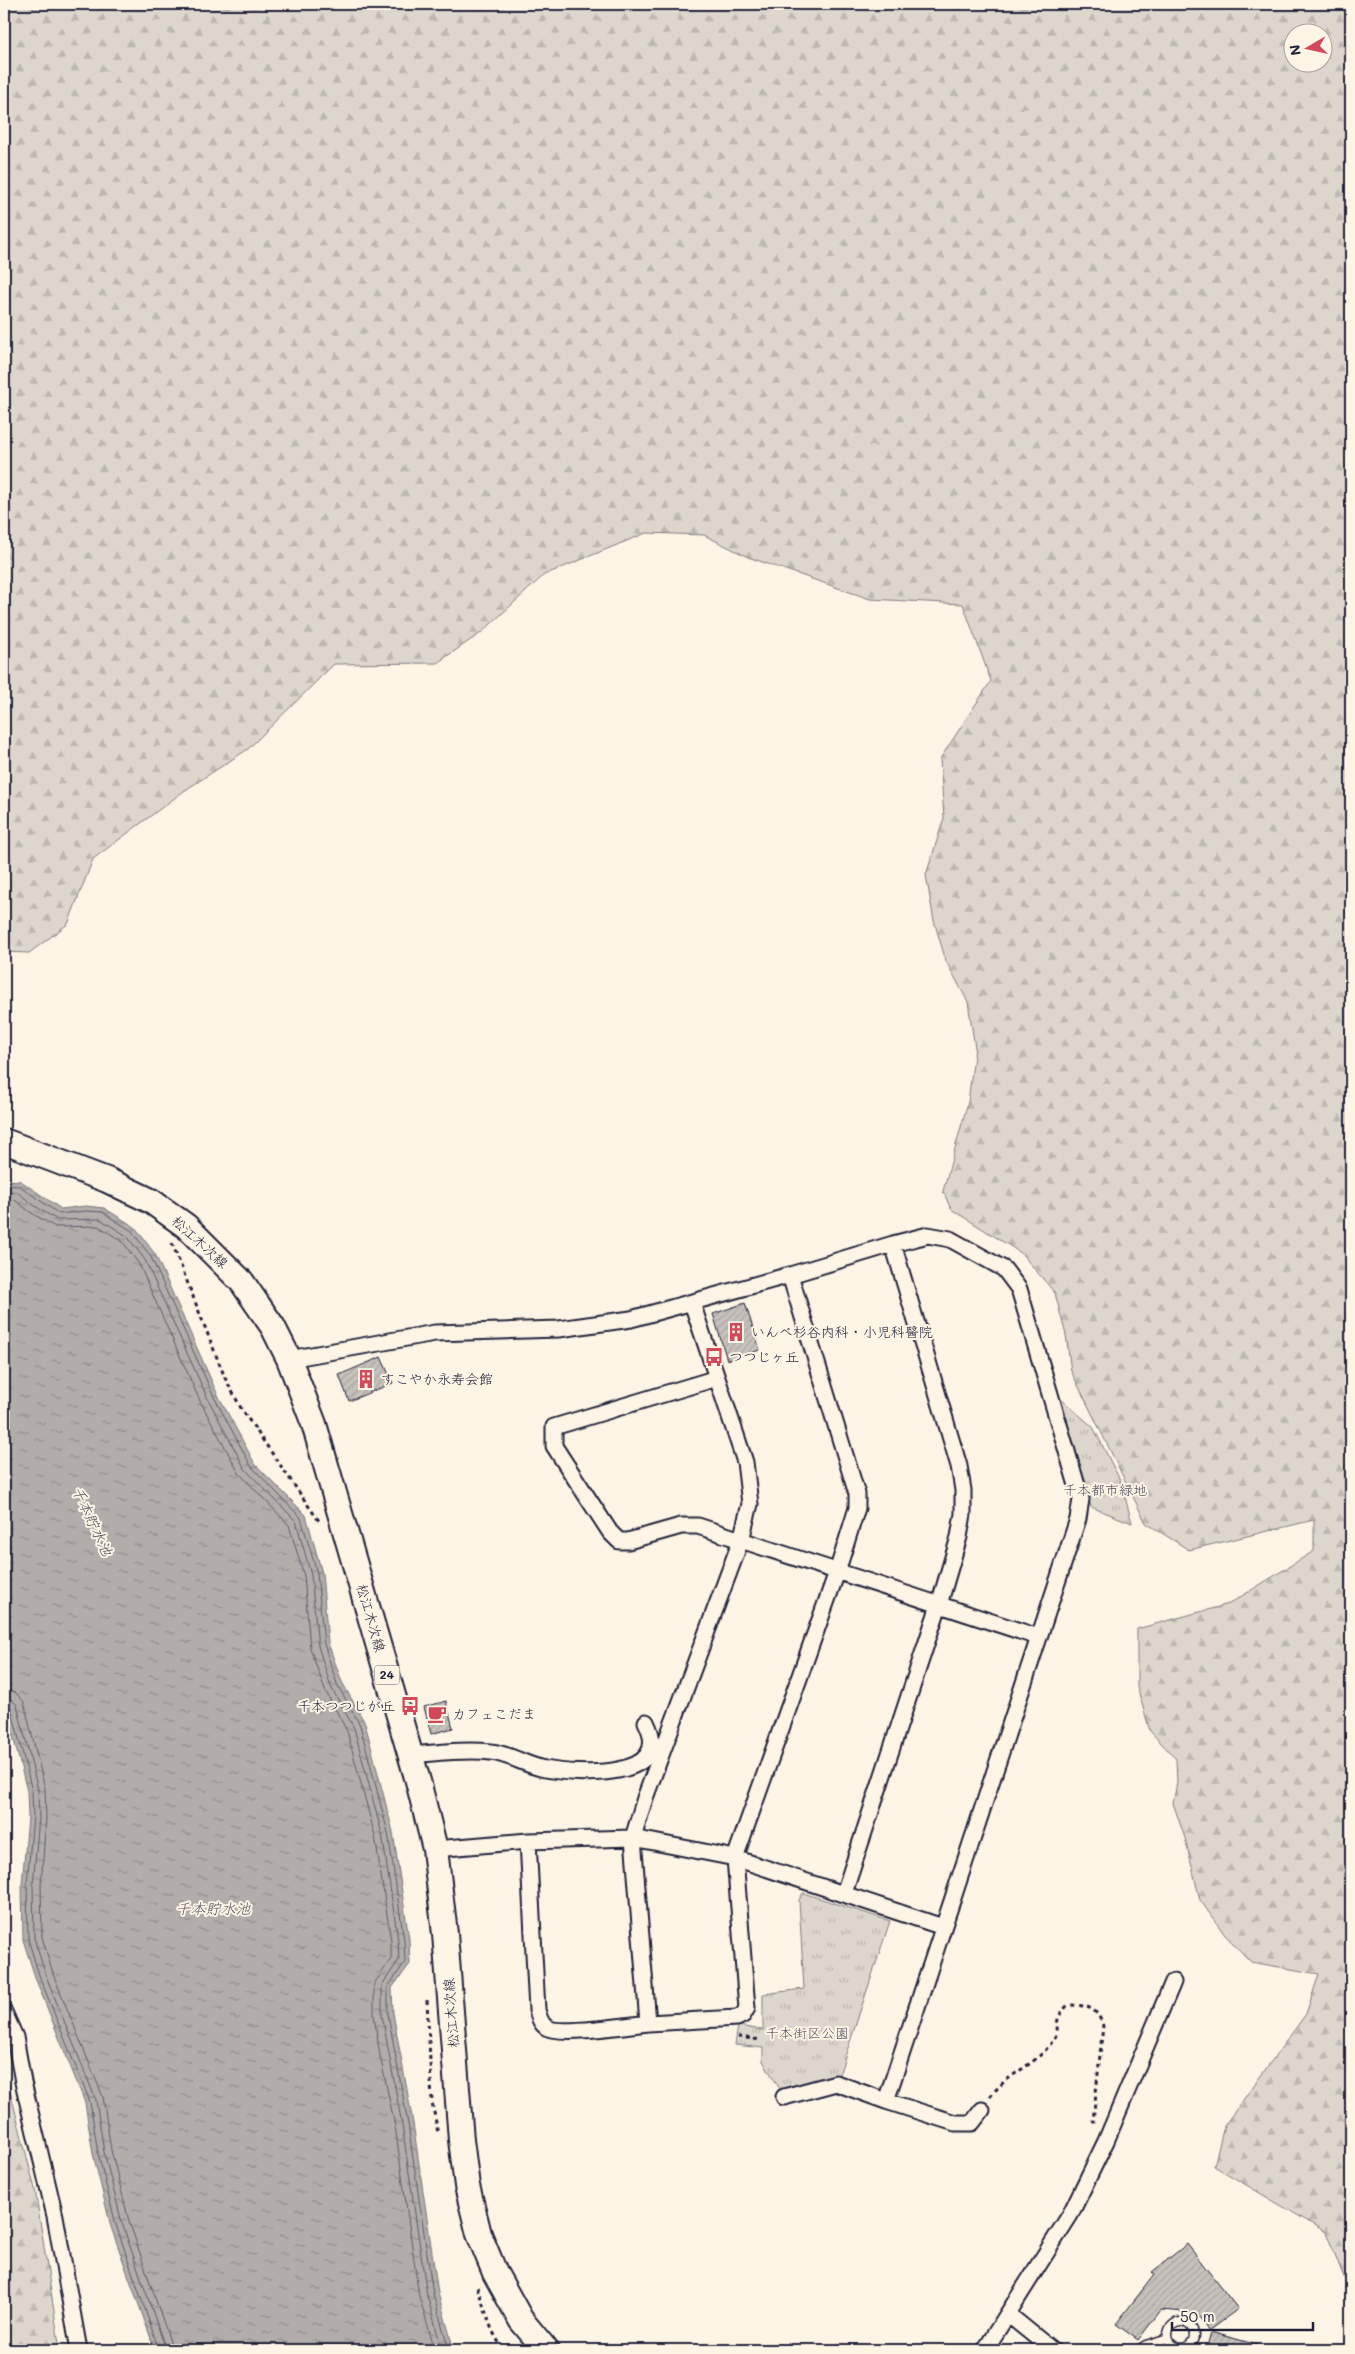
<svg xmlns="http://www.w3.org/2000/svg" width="1355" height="2354" viewBox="0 0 1355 2354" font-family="Mali,'Klee One',sans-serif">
	<defs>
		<pattern id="forest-firs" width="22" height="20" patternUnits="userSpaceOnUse" patternTransform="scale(1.25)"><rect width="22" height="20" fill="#dcd6cc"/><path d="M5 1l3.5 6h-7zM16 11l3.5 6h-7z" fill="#bcb7b0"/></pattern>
		<pattern id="park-tufts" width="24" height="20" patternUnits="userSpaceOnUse" patternTransform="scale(1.25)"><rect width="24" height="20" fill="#dcd6cc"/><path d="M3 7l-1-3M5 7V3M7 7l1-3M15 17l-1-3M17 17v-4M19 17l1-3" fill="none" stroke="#bcb7b0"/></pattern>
		<pattern id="water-ripples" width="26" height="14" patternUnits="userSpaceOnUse" patternTransform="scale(1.25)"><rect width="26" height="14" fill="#b2adab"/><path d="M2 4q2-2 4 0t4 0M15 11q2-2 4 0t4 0" fill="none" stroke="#908c8c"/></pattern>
		<pattern id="building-hatch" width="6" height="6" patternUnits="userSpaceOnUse" patternTransform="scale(1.25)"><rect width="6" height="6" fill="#c6c1bb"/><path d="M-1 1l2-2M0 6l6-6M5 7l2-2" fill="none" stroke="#aaa6a2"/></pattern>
	</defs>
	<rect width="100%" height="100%" fill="#fcf5e5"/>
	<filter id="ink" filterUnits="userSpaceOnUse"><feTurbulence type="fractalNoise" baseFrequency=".02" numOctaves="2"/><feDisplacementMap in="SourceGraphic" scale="10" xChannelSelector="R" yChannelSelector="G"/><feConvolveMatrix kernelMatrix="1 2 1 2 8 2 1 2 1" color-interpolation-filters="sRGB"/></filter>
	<g filter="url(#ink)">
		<!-- forest -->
		<path fill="url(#forest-firs)" stroke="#7f7c84" fill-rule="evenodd" d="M4,4h1347v2291l-25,-63 -112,-66 10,-40 82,-112 13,-40 -68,-12 -26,-27 -25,-35 -15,-62 -12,-35 4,-20 -1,-24 -26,-28 -13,-44v-58l92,-25 85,-53v-31l-125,30 -43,-27 -75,-152 -5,-36 -11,-42 -34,-40 -70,-44 -8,-18 25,-89 7,-54 -7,-46 -22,-41 -12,-40 -8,-46 18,-57 -4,-59 51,-78 -28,-77 -93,-5 -122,-42 -44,-22 -58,-2 -102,42 -63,58 -44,30 -103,1 -86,85 -64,42 -91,68 -25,65 -39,29 -25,-1zM1292,32h30v30h-30z
			M4,2067l31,122 25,161h-56z"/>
		<!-- park -->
		<path fill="url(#park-tufts)" stroke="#7f7c84" d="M1061,1399l32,28 28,55 11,41 -41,-16z
			M803,1893l87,28 -51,154 -59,14 -17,-28v-13l-28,-3 3,-19 25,4v-36l41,-5 -5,-89z"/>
		<!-- water -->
		<path fill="url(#water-ripples)" stroke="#78757e" d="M4,1180l17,1 40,28 25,-3 18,2 31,19 20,27 62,139 38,71 51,51 16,58 6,70 14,39 23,41 28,109 16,107 1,25 -18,24 1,25 20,110 25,170 16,57h-299l-44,-123 -18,-73 -8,-51 -49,-123 -13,-40 -1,-56 6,-67 -1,-26 -23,-90z"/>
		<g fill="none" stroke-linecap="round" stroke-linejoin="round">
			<!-- shore -->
			<path stroke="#5c5a68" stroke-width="1" d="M4,1185l16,1 39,28 27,-3 16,1 30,19 19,26 62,138 38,71 50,52 16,55 7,71 13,40 23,41 28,108 16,107 1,22 -17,25v27l20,110 25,170 16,56
				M4,1191l13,1 18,14 22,14 43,-1 27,17 18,24 62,137 38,72 51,52 15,54 7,71 13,41 23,41 28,106 16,106 1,20 -17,25v30l20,110 25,170 15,55
				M4,1199l11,1 15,12 25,15 43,-1 24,15 17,23 61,137 39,72 50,52 15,51 6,72 15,42 22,41 28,105 16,105v18l-17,25v31l6,41 15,70 24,170 16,54
				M4,1689l11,3 9,10 21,87 1,29 -5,67 1,52 11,37 50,123 8,53 18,71 44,129
				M4,1697l7,2 6,6 21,85 1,28 -6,66 1,54 12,38 50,124 8,52 18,71 44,127
				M4,1703l7,4 21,84 1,26 -6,67 1,55 12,39 50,124 8,51 18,72 43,125"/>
		</g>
		<!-- building -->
		<path fill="url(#building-hatch)" stroke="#22223b" d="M745,1303l15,47 -33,10 -14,-46z
			M381,1357l12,26 -44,18 -10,-26z
			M446,1701l7,27 -22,6 -7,-27z
			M1187,2244l51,65 -30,22 -11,-18 -36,-3 -23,30 -22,-16 38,-49 -2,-3z
			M1211,2332l50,14 -1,4h-54z"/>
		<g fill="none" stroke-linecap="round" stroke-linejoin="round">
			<!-- lane casing -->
			<g stroke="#22223b" stroke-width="11">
				<path id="lane" d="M1168 2335a13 13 0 1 1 26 0a13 13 0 1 1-26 0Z
					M1138,2350l8,-5 22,-7"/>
			</g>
			<!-- street casing -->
			<g stroke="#22223b" stroke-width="19">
				<path id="street" d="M790,1275l103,-31 66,222 4,24v24l-4,23 -20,68 -95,288
					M289,1359l146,-26 124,-4 72,-10 159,-44 67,219v14l-20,64 -102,286 12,150 -4,7 -6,3 -89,5 -15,-185 12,-40 96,-258 9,-36 -5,-42 -53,-159
					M717,1378l-163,49v19l56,86 9,9h9l53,-15h17l340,111
					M411,1755c26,-2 54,-6 80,-3 19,2 36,14 54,17 32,6 131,12 101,-47
					M528,1841l9,169c2,6 3,13 9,17 12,9 84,-2 102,-4
					M435,1849l93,-8 105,-3 102,20 208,69
					M4,2012l11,25 8,45 32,134 24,134
					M784,2097l52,-14 50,18 192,-582 3,-20 -62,-210 -15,-20 -54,-30 -22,-4 -35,9
					M886,2101l69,22h17l10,-13
					M1009,2315l43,35
					M985,2350l85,-135 36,-74 67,-159"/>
			</g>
			<!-- primary casing -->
			<g stroke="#22223b" stroke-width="28">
				<path id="primary" d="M4,1141l103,39 44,21 35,25 56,56 31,45 16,32 25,65 104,357 17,68 10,85 16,206 6,46 12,48 16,39 26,47 25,30"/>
			</g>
			<!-- path -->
			<path stroke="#22223b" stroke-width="3" stroke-dasharray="4 4" stroke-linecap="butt" d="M172,1243l53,135 17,32 77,111
				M427,2000l5,102 6,31
				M738,2037l23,3
				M990,2097c18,-25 47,-31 64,-58 8,-13 -4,-16 14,-34 19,0 29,2 35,21l-10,95 2,3
				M477,2287l15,43 11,20"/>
			<!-- lane -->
			<use href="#lane" stroke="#fcf5e5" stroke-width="8"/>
			<!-- street -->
			<use href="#street" stroke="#fcf5e5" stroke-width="15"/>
			<!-- primary -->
			<use href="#primary" stroke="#fcf5e5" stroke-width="24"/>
		</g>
	</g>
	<!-- icons -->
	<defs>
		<g id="building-bare" transform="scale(1.5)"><path d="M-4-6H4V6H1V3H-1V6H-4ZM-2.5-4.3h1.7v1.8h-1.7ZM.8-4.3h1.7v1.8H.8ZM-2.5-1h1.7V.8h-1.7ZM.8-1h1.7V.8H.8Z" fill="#d1495b" stroke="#fcf5e5" stroke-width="2.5" paint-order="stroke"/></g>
		<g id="bus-bare" transform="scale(1.5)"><path d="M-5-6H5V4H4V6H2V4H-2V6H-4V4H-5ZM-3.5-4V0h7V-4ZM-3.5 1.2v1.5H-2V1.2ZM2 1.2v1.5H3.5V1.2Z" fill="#d1495b" stroke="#fcf5e5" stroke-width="2.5" paint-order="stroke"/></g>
		<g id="cafe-bare" transform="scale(1.5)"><path d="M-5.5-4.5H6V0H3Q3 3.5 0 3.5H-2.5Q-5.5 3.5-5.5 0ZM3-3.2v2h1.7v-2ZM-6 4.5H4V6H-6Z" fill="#d1495b" stroke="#fcf5e5" stroke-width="2.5" paint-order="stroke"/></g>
	</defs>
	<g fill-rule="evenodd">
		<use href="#building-bare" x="736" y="1332"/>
		<use href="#bus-bare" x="714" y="1357"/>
		<use href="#building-bare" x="366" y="1379"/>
		<use href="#bus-bare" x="410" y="1706"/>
		<use href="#cafe-bare" x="437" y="1714"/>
	</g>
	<g text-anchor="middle" stroke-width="4" stroke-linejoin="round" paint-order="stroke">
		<!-- shield labels -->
		<rect fill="#fcf5e5" stroke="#63616e" stroke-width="1" x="374.5" y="1665.5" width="25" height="19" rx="4"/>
		<g font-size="12" font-weight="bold" fill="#22223b">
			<text x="387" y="1679">24</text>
		</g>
		<!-- street labels -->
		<g font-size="14" fill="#22223b" stroke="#fcf5e5">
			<text transform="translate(200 1242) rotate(42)" y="5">松江木次線</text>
			<text transform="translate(371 1618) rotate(74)" y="5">松江木次線</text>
			<text transform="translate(451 2013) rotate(-94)" y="5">松江木次線</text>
		</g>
		<!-- poi labels -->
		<g font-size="14" fill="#22223b" stroke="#fcf5e5" text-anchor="start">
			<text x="751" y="1337">いんべ杉谷内科・小児科醫院</text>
			<text x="729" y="1362">つつじヶ丘</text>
			<text x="381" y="1384">すこやか永寿会館</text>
			<text x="395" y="1711" text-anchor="end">千本つつじが丘</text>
			<text x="452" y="1719">カフェこだま</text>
		</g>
		<!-- park labels -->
		<g font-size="14" fill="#504f5f" stroke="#fcf5e5">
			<text x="1105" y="1495">千本都市緑地</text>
			<text x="807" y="2038">千本街区公園</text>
		</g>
		<!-- water labels -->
		<g font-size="15" font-style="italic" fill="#545362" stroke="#fcf5e5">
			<text transform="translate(92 1521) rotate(65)" y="5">千本貯水池</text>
			<text x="213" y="1914">千本貯水池</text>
		</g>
	</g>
	<!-- margin -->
	<rect width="1355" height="2354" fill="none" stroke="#fcf5e5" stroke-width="20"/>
	<rect x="10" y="10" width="1335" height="2334" fill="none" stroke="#22223b" stroke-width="2" filter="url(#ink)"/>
	<!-- north arrow -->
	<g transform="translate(1308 48) rotate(261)"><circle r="24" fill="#fcf5e5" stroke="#a5a1a1"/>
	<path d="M0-4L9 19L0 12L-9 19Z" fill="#d1495b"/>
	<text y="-8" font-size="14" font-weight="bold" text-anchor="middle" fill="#22223b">N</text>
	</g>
	<!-- scale -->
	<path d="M1172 2322v8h141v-8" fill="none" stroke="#22223b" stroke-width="2.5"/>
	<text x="1180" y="2322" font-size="15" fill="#22223b" stroke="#fcf5e5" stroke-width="4" paint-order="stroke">50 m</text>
</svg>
